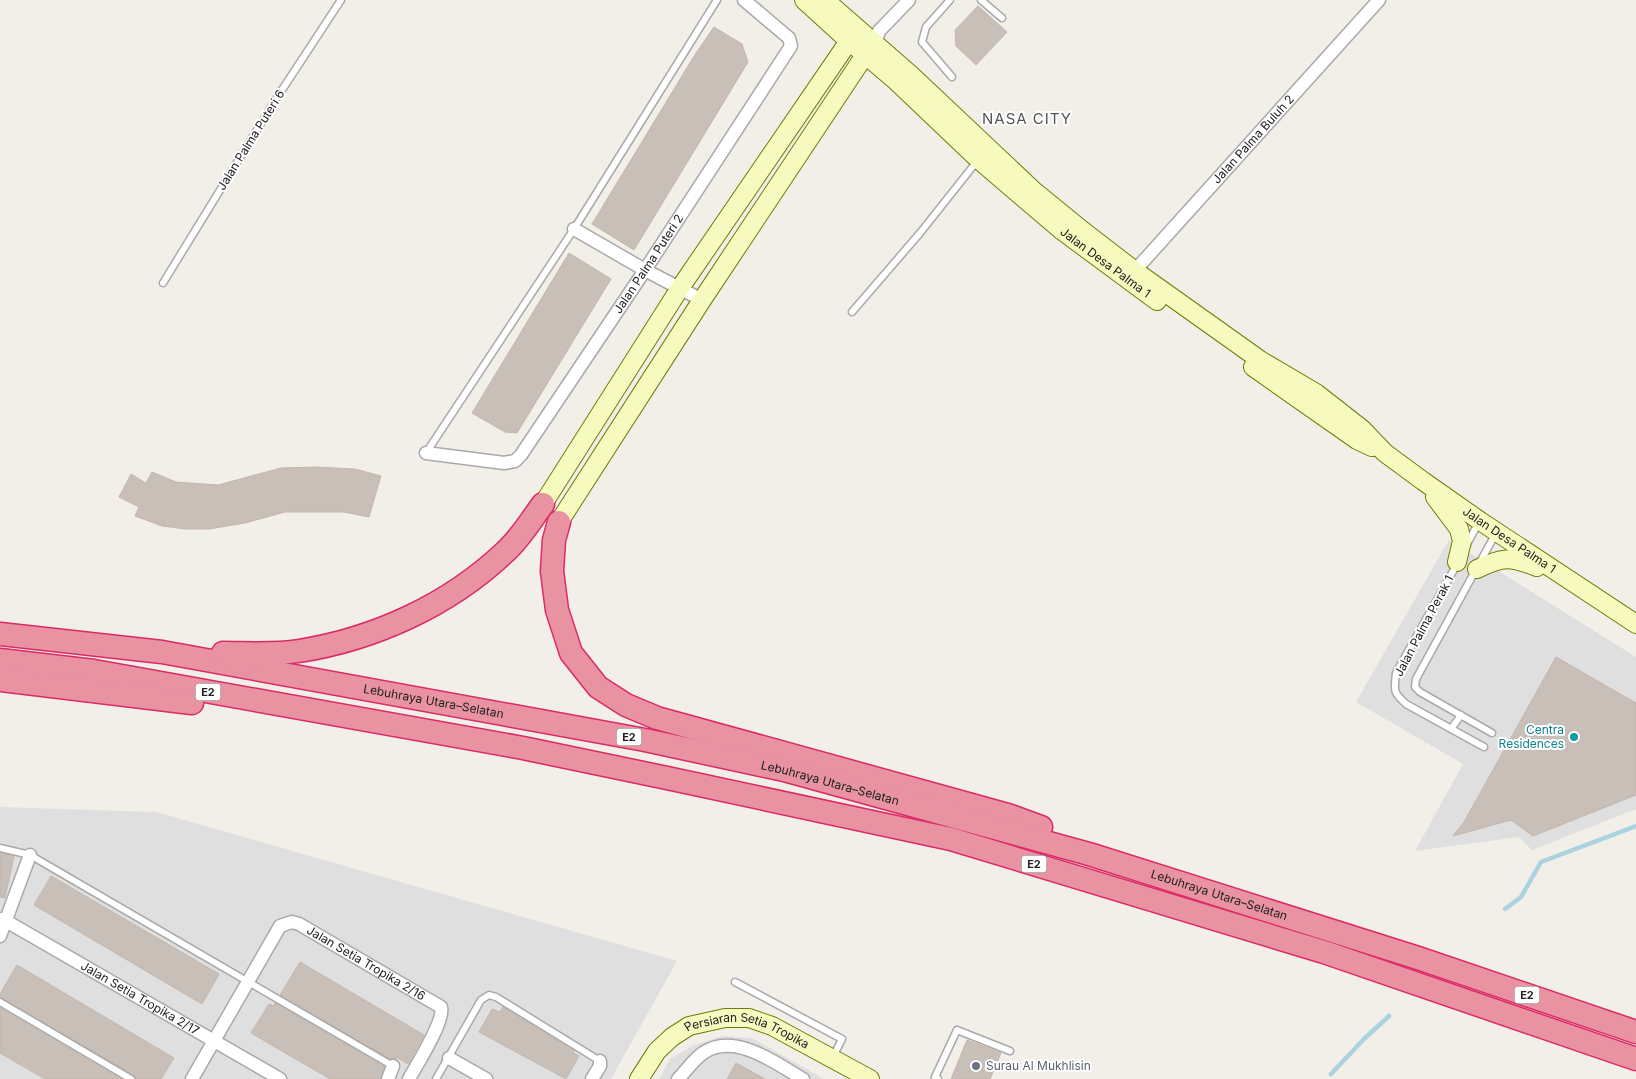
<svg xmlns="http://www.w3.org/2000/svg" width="1636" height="1079" viewBox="0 0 1636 1079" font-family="Inter,sans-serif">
	<rect width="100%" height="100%" fill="#f2efe9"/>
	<!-- residential -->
	<path fill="#e0dfdf" d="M1449,540l187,117v152l-104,41 -13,-13 -104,14 48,-87 -107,-62z
		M0,807l156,5 521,149 -66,118h-611z
		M722,1036l30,2 72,41h-165l11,-20 22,-13z"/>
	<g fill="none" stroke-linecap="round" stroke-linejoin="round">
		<!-- stream -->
		<path stroke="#aad3df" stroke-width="4.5" d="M1505,909l16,-12 20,-35 95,-36
			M1331,1074l33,-35 25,-23"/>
	</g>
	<!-- building -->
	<path fill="#c7bfb8" stroke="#c4b6ab" d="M978,6l29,26 -31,33 -20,-19 -1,-16z
		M714,27l28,17 6,18 -114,188 -42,-26 104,-171z
		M569,253l42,26 -94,154 -12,-1 -33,-19z
		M315,467l40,2 26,7 -12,41 -25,-5h-59l-40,11 -36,6h-23l-24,-3 -27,-10 4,-9 -20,-10 12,-23 15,9 6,-11 24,10 42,3 63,-17z
		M1556,657l80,46v92l-103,41 -22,-16 -58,16 11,-14z
		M0,853l14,3 -9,42 -5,-1z
		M51,876l168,98 -17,30 -168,-99z
		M300,962l124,73 -16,29 -10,-6 -8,1 -110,-64z
		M17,965l157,93 -13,21h-25l-2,-4 -134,-78v-3z
		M275,1003l109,64 -4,12h-50l-79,-46 18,-29 5,2z
		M503,1007l71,44 -1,2 6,3 -13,23 -87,-47 13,-23 8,3z
		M0,1008l121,71h-76l-45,-26z
		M967,1040l34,13 -11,26h-39z
		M736,1063l29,16h-38z"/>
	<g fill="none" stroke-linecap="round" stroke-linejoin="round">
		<!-- lane casing -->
		<g stroke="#a9a9a9" stroke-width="9">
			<path id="lane" d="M950,0l-24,27 -4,15 30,35
				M981,0l21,18
				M163,283l113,-184 65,-99
				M852,312l68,-79 58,-73
				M426,453l148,-224 143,-229
				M1467,544l12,-22
				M1457,564l-61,109c-2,18 -3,19 10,31l78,43
				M1451,729l10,-14
				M1492,733l-72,-41 -5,-5 1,-8 80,-146
				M0,848l30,7 363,211
				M735,982l107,57 -9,18
				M0,1002l131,77
				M436,1079l45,-79 8,-5 7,2 104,64
				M938,1079l-3,-2 22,-47 53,21"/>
		</g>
		<!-- street casing -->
		<g stroke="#a9a9a9" stroke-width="15">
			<g id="street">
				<path d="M875,45l4,-14 30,-31"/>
				<path d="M574,229l71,41 57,30"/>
				<path id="s1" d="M1130,276l249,-276"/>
				<path id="s2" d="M426,453l78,10 11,-2 6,-6 124,-185 146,-224 -2,-8 -45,-38"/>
				<path id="s3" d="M0,919l6,2 274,158"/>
				<path d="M0,936l30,-81"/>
				<path d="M449,1058l37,21"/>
				<path id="s4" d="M192,1079l88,-153 12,-4 7,2 142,83c4,14 -24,57 -32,72"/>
				<path d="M388,1079l5,-13"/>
				<path d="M592,1079l8,-13v-5"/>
				<path d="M678,1079c8,-8 15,-19 25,-26 31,-22 74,11 100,26"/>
			</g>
		</g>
		<!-- secondary casing -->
		<g stroke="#707d05" stroke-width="20">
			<g id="secondary">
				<path id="s5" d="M804,0l45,41 47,40 83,79 82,70 96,71"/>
				<path id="s6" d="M825,0l86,75 123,116 49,40 52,40 125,89 56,33 46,36 23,24 38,28 57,40 156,103"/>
				<path d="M1253,367l104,73 15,7"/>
				<path d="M1435,497l24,32 3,12 -5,21"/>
				<path d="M543,504l137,-216 169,-247 9,-7"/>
				<path d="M559,522l143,-222 163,-245 8,-8"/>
				<path d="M1477,569c27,-13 33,-12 60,-2"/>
				<path id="s7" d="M639,1079l18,-28 15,-14 17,-11 36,-8h24l23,8 98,53"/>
			</g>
		</g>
		<!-- highway casing -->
		<g stroke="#dc2a67" stroke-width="25">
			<g id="highway">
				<path d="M559,522l-5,18 -2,31 5,39 14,43 27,34 28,18 31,13 351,97 33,12"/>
				<path id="s8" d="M0,634l162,18 483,88 139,30 305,84 329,104 218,74"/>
				<path d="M223,653c24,0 51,2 76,-2 76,-12 150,-46 206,-99 15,-13 26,-32 38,-48"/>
				<path d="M0,660l94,11 429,77 144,30 284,61 373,113 312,107"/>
				<path d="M0,680l192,23"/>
			</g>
		</g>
		<!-- lane -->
		<use href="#lane" stroke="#fff" stroke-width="6"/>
		<!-- street -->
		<use href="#street" stroke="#fff" stroke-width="12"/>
		<!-- secondary -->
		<use href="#secondary" stroke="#f7fabf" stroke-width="18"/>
		<!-- highway -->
		<use href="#highway" stroke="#e892a2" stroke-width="22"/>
	</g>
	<!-- markers -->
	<circle fill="#0f9aa8" stroke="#fff" stroke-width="2" cx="1574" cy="737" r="5"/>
	<circle fill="#6b7280" stroke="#fff" stroke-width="2" cx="976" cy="1066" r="5"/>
	<g text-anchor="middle" stroke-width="4" stroke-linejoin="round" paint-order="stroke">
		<!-- shield labels -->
		<g fill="#fff" stroke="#646464" stroke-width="1">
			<rect x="195.5" y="683.5" width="25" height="17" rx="4"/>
			<rect x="616.5" y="728.5" width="25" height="17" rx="4"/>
			<rect x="1021.5" y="855.5" width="25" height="17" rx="4"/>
			<rect x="1514.5" y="986.5" width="25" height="17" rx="4"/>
		</g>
		<g font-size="11" font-weight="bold" fill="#222">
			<text x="208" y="696">E2</text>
			<text x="629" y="741">E2</text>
			<text x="1034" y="868">E2</text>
			<text x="1527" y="999">E2</text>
		</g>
		<!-- street labels -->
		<g font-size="12" fill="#222" stroke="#fff">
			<text transform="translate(251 140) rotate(-58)" y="4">Jalan Palma Puteri 6</text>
			<text dy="4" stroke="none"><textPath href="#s1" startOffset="184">Jalan Palma Buluh 2</textPath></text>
			<text dy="4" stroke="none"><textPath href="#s5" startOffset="400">Jalan Desa Palma 1</textPath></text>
			<text dy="4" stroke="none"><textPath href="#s2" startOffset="328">Jalan Palma Puteri 2</textPath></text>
			<text dy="4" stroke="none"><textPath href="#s6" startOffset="874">Jalan Desa Palma 1</textPath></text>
			<text transform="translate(1424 626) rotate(-62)" y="4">Jalan Palma Perak 1</text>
			<text dy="4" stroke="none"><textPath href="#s8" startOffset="439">Lebuhraya Utara–Selatan</textPath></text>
			<text dy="4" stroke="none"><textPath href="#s8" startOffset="844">Lebuhraya Utara–Selatan</textPath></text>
			<text dy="4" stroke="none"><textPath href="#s8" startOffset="1249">Lebuhraya Utara–Selatan</textPath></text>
			<text dy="4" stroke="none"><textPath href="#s4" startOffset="274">Jalan Setia Tropika 2/16</textPath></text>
			<text dy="4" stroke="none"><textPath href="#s3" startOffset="161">Jalan Setia Tropika 2/17</textPath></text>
			<text dy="4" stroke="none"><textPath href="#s7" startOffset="135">Persiaran Setia Tropika</textPath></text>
		</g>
		<!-- culture labels -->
		<g font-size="12" fill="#0d838f" stroke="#fff" text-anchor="end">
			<text x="1564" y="734">Centra<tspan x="1564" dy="14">Residences</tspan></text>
		</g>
		<!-- worship labels -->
		<g font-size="12" fill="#5b616d" stroke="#fff" text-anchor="start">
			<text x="986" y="1070">Surau Al Mukhlisin</text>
		</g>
		<!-- quarter labels -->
		<g font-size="15" letter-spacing="1" fill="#555" stroke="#fff">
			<text x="1027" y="124">NASA CITY</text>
		</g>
	</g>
</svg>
